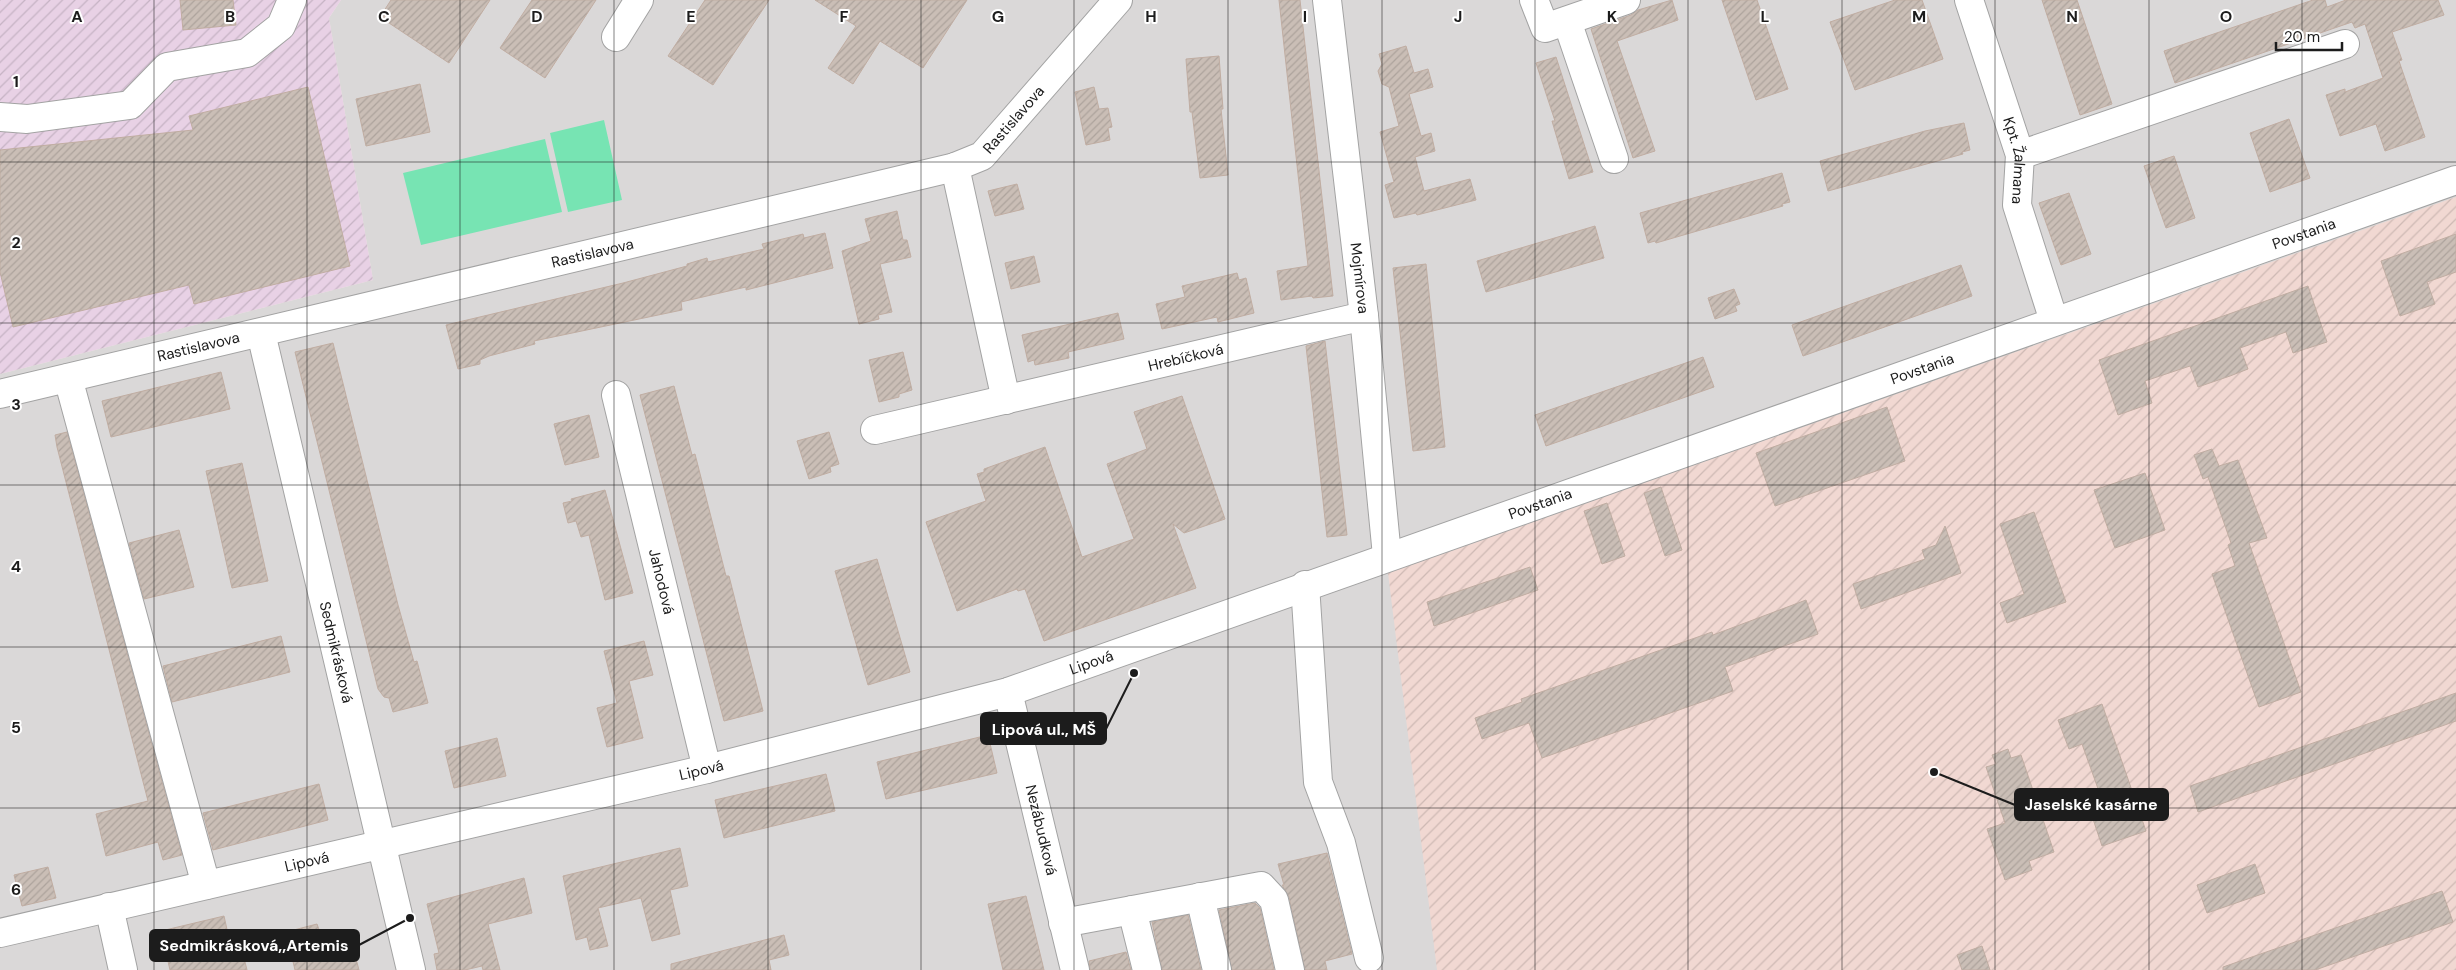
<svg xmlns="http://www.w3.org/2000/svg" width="2456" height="970" viewBox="0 0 2456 970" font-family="'DM Sans',sans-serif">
	<defs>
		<pattern id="industrial-furrows" width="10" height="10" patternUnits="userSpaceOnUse" patternTransform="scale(1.25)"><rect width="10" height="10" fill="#e8d1e5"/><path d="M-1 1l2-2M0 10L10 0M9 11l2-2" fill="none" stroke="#c6b3c4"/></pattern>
		<pattern id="military-furrows" width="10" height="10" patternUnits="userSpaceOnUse" patternTransform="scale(1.25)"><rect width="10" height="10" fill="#f1d8d2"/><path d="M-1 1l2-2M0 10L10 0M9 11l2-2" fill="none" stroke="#ceb9b4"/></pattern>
		<pattern id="building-hatch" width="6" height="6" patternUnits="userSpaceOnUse" patternTransform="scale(1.25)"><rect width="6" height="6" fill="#cabeb6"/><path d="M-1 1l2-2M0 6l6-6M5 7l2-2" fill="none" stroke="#ada39c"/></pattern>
	</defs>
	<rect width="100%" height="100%" fill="#eee8e0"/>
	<!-- residential -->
	<path fill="#dad8d8" d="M341,0h2115v970h-2456v-596l373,-94 -44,-262z"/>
	<!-- industrial -->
	<path fill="url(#industrial-furrows)" d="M0,0h341l-12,18 44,262 -373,94z"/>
	<!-- military -->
	<path fill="url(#military-furrows)" d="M2456,197v773h-1019l-49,-397z"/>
	<!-- pitch -->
	<path fill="#77e4b3" d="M604,120l18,80 -54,12 -18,-79z
		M545,139l17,73 -141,33 -18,-72z"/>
	<!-- building -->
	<path fill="url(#building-hatch)" stroke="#c0ada2" d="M180,0h53l3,25 -53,5z
		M391,0h99l-41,63 -69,-46z
		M532,0h64l-51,78 -45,-30z
		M705,0h64l-56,85 -45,-29z
		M815,0h152l-44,68 -43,-27 -27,43 -25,-16 28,-42z
		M1279,0h21l33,296 -20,2 -1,-2 -31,4 -4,-29 31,-5z
		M1672,0l6,20 -61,21 38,110 -22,7 -42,-129 40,-14 7,-5z
		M1722,0h35l31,89 -32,11z
		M1895,0h27l21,59 -88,31 -25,-68z
		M2042,0h35l35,104 -32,11z
		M2313,0h12l2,7 19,-7h92l6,15 -52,17 10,28 -3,1 26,76 -40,14 -9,-27 -36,12 -14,-41 19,-6v3l38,-14 -18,-54 -10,4 -3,-6 -177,61 -11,-32z
		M1406,46l8,27 14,-4 5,18 -24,7 12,42 10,-3 4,18 -20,6 9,34 46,-12 6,21 -59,15 -1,-2 -22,5 -9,-33 9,-3 -14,-50 19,-6 -10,-39 -7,-3 -4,-13 4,-7 -3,-10z
		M1219,56l4,53h-2l7,66 -28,3 -8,-66h-2l-4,-53z
		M1556,57l37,115 -24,7 -17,-58h3l-19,-58z
		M420,84l10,48 -64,14 -10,-47z
		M308,87l42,179 -156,38 -5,-19 -176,42 -13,-55v-122l193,-20 -4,-14z
		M1094,87l5,22 9,-1 4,19 -4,1 2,12 -24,5 -11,-53z
		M2289,119l21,59 -40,14 -20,-59z
		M1964,123l6,27 -8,2 1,2 -135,37 -8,-30 105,-30z
		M2174,156l21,62 -29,10 -22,-62z
		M1782,173l8,29 -8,2 1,2 -127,37 -1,-2 -7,2 -8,-30z
		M1017,184l7,25 -29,7 -7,-25z
		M2069,193l22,61 -30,11 -22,-62z
		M897,211l6,29h4l4,17 -31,7 12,48 -14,3 1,4 -20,5 -17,-73 29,-10 -6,-22z
		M1595,226l9,32 -118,34 -9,-31z
		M825,233l8,35 -87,22v-3l-65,15 1,8 -148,31 1,3 -46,12 -9,4v4l-22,5 -12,-44 177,-42 64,-17v-2l20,-6 1,4 56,-13 -2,-5 41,-10 1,4z
		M2456,234v38l-29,10 8,22 -35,12 -19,-55z
		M1034,256l6,26 -29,7 -6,-26z
		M1426,264l19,183 -32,4 -20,-183z
		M1961,265l11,31 -169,60 -11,-31z
		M1237,273l2,7 7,-2 8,35 -36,9 -1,-5 -55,12 -6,-25 29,-7 -3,-11z
		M2308,286l19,56 -34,11 -7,-21 -46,16 8,21 -18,7 -32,11 -8,-21 -45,15 7,22 -34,12 -19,-55z
		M1734,289l6,15 -5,2 2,5 -22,8 -7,-21z
		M1118,313l6,26 -56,13 1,6 -34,7 -1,-5 -6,2 -6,-27z
		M1325,341l22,194 -20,2 -21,-191z
		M333,343l65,262 16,57 3,-1 11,42 -35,9 -4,-14 -5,-1 -6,-8 -83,-337z
		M903,352l9,38 -13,4v3l-20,5 -10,-42z
		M1703,357l11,30 -168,59 -11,-31z
		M221,372l9,37 -119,28 -9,-36z
		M674,386l18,69 3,-1 31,122h3l34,135 -39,10 -84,-326z
		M1182,396l43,123 -41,14 -11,-9 23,64 -152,53 -19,-52 -7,2 -1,-2 -60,22 -31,-89 60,-21 -9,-27 7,-2v-3l61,-22 37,110 52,-18 -27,-75 40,-15 -13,-37z
		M1887,407l18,54 -130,45 -19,-53z
		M589,415l10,42 -34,8 -11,-41z
		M67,432l115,423 -19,5 -5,-18 -52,14 -10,-42 52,-13 -91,-354 -2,-12z
		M829,432l10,32 -9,3 1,5 -22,7 -12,-38z
		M2212,449l7,17 19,-6 29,78 -18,5 52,149 -42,15 -47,-133 23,-8 -7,-21 3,-2 -23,-66 -5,2 -9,-24z
		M242,463l26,118 -36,7 -26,-117z
		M2145,473l20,57 -50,18 -21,-58z
		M1661,487l21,63 -17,6 -21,-63z
		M605,490l28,103 -28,7 -16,-65 -8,2 -5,-16 -8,2 -5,-20 9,-2 -1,-2z
		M1607,503l18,53 -23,8 -18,-53z
		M2034,512l32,90 -59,21 -7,-20 24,-9 -24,-70z
		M1945,526l16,47 -100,36 -8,-25 72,-25 -3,-9 14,-5z
		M179,530l15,57 -50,12 -15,-56z
		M877,559l33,113 -42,13 -33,-114z
		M1530,567l8,23 -104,36 -7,-24z
		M1806,600l12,34 -93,33 8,24 -191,67 -13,-35 -47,16 -7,-21 47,-16 -1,-3 191,-67 1,3z
		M281,636l9,36 -118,30 -9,-36z
		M644,641l9,34 -24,6 14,57 -36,9 -10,-39 20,-5 -13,-52z
		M2456,693v28l-258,91 -8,-26z
		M2102,704l44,127 -44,15 -10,-30 14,-5 -24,-67 -13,5 -11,-29z
		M988,735l9,38 -111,26 -9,-37z
		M497,738l9,38 -52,12 -9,-37z
		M2008,749l3,9 10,-3 33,97 -25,9 3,9 -27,10 -18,-51 18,-6 -19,-56 10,-3 -4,-9z
		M826,774l9,37 -111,27 -9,-38z
		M319,784l9,36 -115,30 -10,-37z
		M680,848l8,38 -18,4 10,44 -28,7 -11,-43 -43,10 10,38 -18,4 -3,-13 -11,3 -13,-64z
		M1327,853l25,101 -27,7 2,9h-22l-16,-73 -7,-12h2l-6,-21z
		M2255,864l10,29 -58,20 -10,-28z
		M48,867l8,31 -34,8 -8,-31z
		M524,878l8,35 -44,11 12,46h-17l-1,-4 -17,4h-28l-3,-16 5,-1 -12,-49z
		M2442,891l11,31 -138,48h-92v-3z
		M1026,896l18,74h-41l-15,-66z
		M1255,903l5,5 14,62h-42l-13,-60z
		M1188,915l13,55h-39l-10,-48z
		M224,916l8,36 10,-2 5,20h-77l-9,-39z
		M317,924l7,19 26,-7 9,34h-64l-9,-38z
		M784,935l5,20 -20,5 2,10h-100v-6z
		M1982,946l8,24h-28l-5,-15z
		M1126,952l5,18h-41l-1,-9z"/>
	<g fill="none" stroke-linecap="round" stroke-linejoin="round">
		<!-- minor casing -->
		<g stroke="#a3a3a3" stroke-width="30">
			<g id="minor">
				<path id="s1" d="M1327,0l37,316 23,240"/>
				<path d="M1534,0l11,28 81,-28"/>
				<path id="s2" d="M1969,0l51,155 -3,50 37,116"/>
				<path d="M1567,21l47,138"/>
				<path d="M616,37l23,-37"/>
				<path d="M0,117l27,2 103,-14 37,-38 80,-14 34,-27 11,-26"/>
				<path d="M2020,155l325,-111"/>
				<path d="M955,167l51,233"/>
				<path id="s3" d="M261,333l150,637"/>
				<path d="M68,378l138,507"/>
				<path id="s4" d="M0,394l955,-227 27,-11 136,-156"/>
				<path id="s5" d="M616,395l91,374"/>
				<path id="s6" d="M875,430l489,-114"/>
				<path d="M1305,585l13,197 23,61 28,115"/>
				<path id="s7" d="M1008,692l67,278"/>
				<path d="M1200,897l17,73"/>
				<path d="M109,907l14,63"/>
				<path d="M1132,910l15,60"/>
				<path d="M1063,923l198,-37 13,14 16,70"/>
				<path id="s8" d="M0,933l707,-164 301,-77 1448,-512"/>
			</g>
		</g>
		<!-- minor -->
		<use href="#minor" stroke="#fff" stroke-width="28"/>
	</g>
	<!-- grid -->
	<path fill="none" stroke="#1c1c1c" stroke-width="1" stroke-opacity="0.55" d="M154,0v970M307,0v970M460,0v970M614,0v970M768,0v970M921,0v970M1074,0v970M1228,0v970M1382,0v970M1535,0v970M1688,0v970M1842,0v970M1995,0v970M2149,0v970M2302,0v970M0,162h2456M0,323h2456M0,485h2456M0,647h2456M0,808h2456"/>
	<g text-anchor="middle" stroke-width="4" stroke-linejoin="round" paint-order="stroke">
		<!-- street labels -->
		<g font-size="15" fill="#1c1c1c" stroke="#fff">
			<text dy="5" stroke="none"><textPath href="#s4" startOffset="1059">Rastislavova</textPath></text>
			<text dy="5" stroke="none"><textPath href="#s2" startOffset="168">Kpt. Žalmana</textPath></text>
			<text dy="5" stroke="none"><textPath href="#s8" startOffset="2411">Povstania</textPath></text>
			<text dy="5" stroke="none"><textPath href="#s4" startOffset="609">Rastislavova</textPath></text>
			<text dy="5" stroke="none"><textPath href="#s1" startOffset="280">Mojmírova</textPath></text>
			<text dy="5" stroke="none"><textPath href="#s4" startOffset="204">Rastislavova</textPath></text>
			<text dy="5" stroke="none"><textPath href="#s6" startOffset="319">Hrebíčková</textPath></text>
			<text dy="5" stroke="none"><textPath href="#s8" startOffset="2006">Povstania</textPath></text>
			<text dy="5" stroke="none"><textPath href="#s8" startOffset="1601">Povstania</textPath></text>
			<text dy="5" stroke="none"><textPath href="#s5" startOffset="192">Jahodová</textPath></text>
			<text dy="5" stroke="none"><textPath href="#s3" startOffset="328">Sedmikrásková</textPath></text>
			<text dy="5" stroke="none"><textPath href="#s8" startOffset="1125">Lipová</textPath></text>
			<text dy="5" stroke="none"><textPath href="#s8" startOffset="720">Lipová</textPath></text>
			<text dy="5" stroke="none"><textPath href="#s7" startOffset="142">Nezábudková</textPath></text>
			<text dy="5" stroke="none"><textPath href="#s8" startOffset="315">Lipová</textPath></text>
		</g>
	</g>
	<g font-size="16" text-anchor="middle" font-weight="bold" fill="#1c1c1c" stroke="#fff" stroke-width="4" stroke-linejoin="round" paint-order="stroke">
		<text x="77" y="22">A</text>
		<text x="230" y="22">B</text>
		<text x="384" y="22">C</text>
		<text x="537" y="22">D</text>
		<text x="691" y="22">E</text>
		<text x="844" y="22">F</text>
		<text x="998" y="22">G</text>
		<text x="1151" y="22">H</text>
		<text x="1305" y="22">I</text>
		<text x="1458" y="22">J</text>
		<text x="1612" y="22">K</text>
		<text x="1765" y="22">L</text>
		<text x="1919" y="22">M</text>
		<text x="2072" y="22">N</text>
		<text x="2226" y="22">O</text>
		<text x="16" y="87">1</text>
		<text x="16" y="248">2</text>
		<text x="16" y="410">3</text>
		<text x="16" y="572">4</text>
		<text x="16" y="733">5</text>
		<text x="16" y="895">6</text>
	</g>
	<!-- callouts -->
	<path fill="none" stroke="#1c1c1c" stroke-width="2" d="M1134 673L1106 729M1934 772L2015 805M410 918L359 945"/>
	<g fill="#1c1c1c" stroke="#fff" stroke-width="2">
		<circle cx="1134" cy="673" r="5"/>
		<circle cx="1934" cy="772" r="5"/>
		<circle cx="410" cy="918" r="5"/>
	</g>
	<g fill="#1c1c1c" stroke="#1c1c1c" stroke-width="2">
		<rect x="981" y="713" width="125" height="31" rx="5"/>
		<rect x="2015" y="789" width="153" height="31" rx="5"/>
		<rect x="150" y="930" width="209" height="31" rx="5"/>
	</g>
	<g font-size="16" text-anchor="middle" font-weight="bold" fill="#fff">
		<text x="1044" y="735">Lipová ul., MŠ</text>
		<text x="2091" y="810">Jaselské kasárne</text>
		<text x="254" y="951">Sedmikrásková,,Artemis</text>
	</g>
	<!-- scale -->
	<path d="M2276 42v8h66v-8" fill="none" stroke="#1c1c1c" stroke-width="2.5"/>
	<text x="2284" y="42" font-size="15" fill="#1c1c1c" stroke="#ffffff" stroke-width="4" paint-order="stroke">20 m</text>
</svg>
